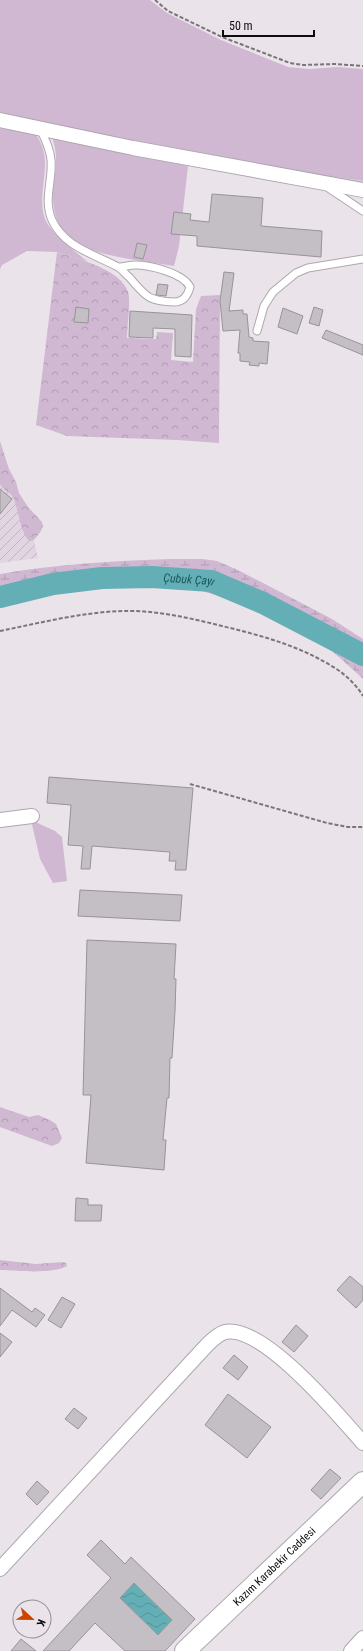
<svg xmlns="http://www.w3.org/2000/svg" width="363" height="1651" viewBox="0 0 363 1651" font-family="'Roboto Condensed',sans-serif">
	<defs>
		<pattern id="industrial-furrows" width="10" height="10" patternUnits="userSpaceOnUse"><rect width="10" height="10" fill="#e0d5e1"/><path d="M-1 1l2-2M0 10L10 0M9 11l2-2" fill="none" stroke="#bfb6c0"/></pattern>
		<pattern id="forest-crowns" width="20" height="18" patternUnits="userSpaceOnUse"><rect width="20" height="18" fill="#d0b8d2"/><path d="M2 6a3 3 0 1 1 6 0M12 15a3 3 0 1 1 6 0" fill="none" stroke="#b19db3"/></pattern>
		<pattern id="wetland-marsh" width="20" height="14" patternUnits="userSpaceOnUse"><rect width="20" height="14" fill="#d0b8d2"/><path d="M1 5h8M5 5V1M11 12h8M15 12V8" fill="none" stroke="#b19db3"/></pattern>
		<pattern id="water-waves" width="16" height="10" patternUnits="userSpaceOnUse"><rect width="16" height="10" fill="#64afb5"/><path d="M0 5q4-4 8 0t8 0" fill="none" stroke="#56959a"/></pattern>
	</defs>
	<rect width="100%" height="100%" fill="#eae4ea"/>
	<!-- industrial -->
	<path fill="url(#industrial-furrows)" d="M0,460l31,67 7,31 -38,5z"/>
	<!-- grass -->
	<path fill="#d0b8d2" d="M0,0h150l17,13 54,27 67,27 21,2 29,-2 25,2v112c-66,-9 -131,-22 -197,-34 -55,-11 -111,-21 -166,-35z
		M0,128l36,7c20,27 -1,56 9,84 5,13 32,34 43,43l-31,-10 -30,-1 -25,14 -2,4z
		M52,137l136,29 -9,80 -5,20c-15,-2 -30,-5 -45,-7 -36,-7 -74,-14 -76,-59 -1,-14 4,-28 3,-42 0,-7 -2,-15 -4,-21z
		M31,820l24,11 7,6 5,44 -14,2 -13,-24z"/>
	<!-- forest -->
	<path fill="url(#forest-crowns)" d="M57,252c20,7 64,17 71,40 3,9 -1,35 -1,46l29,1 1,-7 16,1 -2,27 22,2 3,-53 5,-13 19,-1 -1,148 -42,-3 -110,-4 -31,-11z
		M0,441l9,28 7,13 3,11 9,14 14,15 1,4 -2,5 -7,9 -4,1c-9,-5 -12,-34 -17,-44 -3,-5 -10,-7 -13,-13z
		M0,1107l29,10 9,-2 12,5 6,4 6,14 -3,5 -7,3 -52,-19z
		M0,1260l36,4 27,-2 3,1 1,3c-14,8 -47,5 -63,4h-4z"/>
	<!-- wetland -->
	<path fill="url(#wetland-marsh)" d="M171,559h32l14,2 21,9 94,49 31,20v40c-11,-10 -22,-21 -34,-30 -15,-11 -32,-18 -48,-26 -39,-19 -82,-38 -126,-40 -50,-2 -107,9 -155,23v-32c57,-10 113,-13 171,-15z"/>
	<!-- water -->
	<path fill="url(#water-waves)" d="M134,1583l38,37 -14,15 -38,-37z"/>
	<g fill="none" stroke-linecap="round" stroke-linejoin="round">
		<!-- river -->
		<path stroke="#64afb5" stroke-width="22" id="s1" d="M0,597l53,-13 49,-6 50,-1 59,4 52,22 100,52"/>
	</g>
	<!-- building -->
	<path fill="#c4bec5" stroke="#989399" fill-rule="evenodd" d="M212,194l51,4 -2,28 61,5 -1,26 -124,-11v-10l-26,-2 3,-22 17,2 -1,6 19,2z
		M137,243l10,2 -4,14 -9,-2z
		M224,272l10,1 -5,38 14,-1v4h4l2,23 4,1v3l16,1 -2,22 -8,-1v3l-10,-1 1,-3 -10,-1v-8h-2l2,-23 -17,1 -3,-30z
		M158,284l10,1 -2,11 -10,-1z
		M76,307l13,2 -1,14 -14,-1z
		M314,307l9,3 -4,16 -10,-3z
		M283,308l20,8 -6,18 -19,-7z
		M130,311l62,4 -1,42 -16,-1v-27l-22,-1v10l-24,-1z
		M326,330l37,15v10l-41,-17z
		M0,489l12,10 -12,15z
		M49,777l144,11 -7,82h-11l1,-9h-7l1,-9 -78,-6 -2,23h-9l2,-23 -15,-1 3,-40 -24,-2z
		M80,890l102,5 -2,26 -102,-5z
		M87,940l89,4 -2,35h2l-1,32 -3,47h-2l-1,40h-2l-4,42h3l-2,30 -78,-7 5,-68h-8z
		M76,1198l12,1v6h14l-1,16h-26z
		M350,1276l13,11v13l-7,8 -19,-18z
		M0,1288l32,24 3,-4 10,7 -9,12 -24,-17 -12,16z
		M62,1297l13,7 -14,24 -13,-8z
		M296,1325l12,11 -14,16 -12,-10z
		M0,1333l12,9 -12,15z
		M234,1355l14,12 -10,13 -15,-12z
		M228,1394l43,33 -24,31 -42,-33z
		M74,1408l13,10 -9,11 -13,-10z
		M330,1469l11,9 -20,21 -10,-9z
		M37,1481l12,11 -12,13 -11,-11z
		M101,1540l24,24 6,-7 64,62 -30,32h-40l-30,-28 -26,28h-26l68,-73 -24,-23zM134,1583l38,37 -14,15 -38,-37z
		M21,1639l15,12h-25z"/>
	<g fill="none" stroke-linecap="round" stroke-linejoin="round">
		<!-- lane casing -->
		<g stroke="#ada7ae" stroke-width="9">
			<path id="lane" d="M40,129c5,10 10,19 11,31 2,20 -8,40 1,60 12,27 42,34 66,47 4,2 7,7 11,10 17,19 18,24 45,25 10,0 14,-7 16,-15 -7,-14 -40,-22 -55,-22 -5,0 -11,2 -16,2
				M327,187l36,24
				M257,331l7,-25 9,-14 23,-19 12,-5 55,-9"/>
		</g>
		<!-- street casing -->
		<g stroke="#ada7ae" stroke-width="16">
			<path id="street" d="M0,120l133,28 230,42
				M0,820l32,-4
				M0,1569l207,-224c5,-5 11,-11 18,-13 38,-8 114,84 138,111
				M351,1651l12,-13"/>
		</g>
		<!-- secondary casing -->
		<g stroke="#ada7ae" stroke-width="22">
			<g id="secondary">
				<path id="s2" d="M185,1651l178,-169"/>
			</g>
		</g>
		<!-- path -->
		<path stroke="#797579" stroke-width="2" stroke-dasharray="4 2" stroke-linecap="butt" d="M155,0l13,11 54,26 68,26 13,2 32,-1 28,2
			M0,631c40,-8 82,-19 123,-20 33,-1 67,7 99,15 37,9 75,19 108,39 14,8 25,18 33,31
			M190,784l137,39 21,4h15"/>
		<!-- lane -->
		<use href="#lane" stroke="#fff" stroke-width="7"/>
		<!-- street -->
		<use href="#street" stroke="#fff" stroke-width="14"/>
		<!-- secondary -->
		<use href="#secondary" stroke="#fff" stroke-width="20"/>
	</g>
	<g text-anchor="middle" stroke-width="3.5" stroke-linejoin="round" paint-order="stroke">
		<!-- street labels -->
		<g font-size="11" fill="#0d0b0d" stroke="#eae4ea">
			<text dy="4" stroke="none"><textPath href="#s2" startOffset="123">Kazım Karabekir Caddesi</textPath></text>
		</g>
		<!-- water labels -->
		<g font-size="12" font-style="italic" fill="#18585d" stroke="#eae4ea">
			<text dy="4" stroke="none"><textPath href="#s1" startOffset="191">Çubuk Çayı</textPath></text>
		</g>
	</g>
	<!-- north arrow -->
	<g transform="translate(32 1619) rotate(112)"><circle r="19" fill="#eae4ea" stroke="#928d92"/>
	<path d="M0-3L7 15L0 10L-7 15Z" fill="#ca4500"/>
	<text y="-6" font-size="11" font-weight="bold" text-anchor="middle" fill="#0d0b0d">K</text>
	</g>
	<!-- scale -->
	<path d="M223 30v6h91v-6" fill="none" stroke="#0d0b0d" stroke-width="2"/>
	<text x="229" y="30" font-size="12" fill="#0d0b0d" stroke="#eae4ea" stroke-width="3" paint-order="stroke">50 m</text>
</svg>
